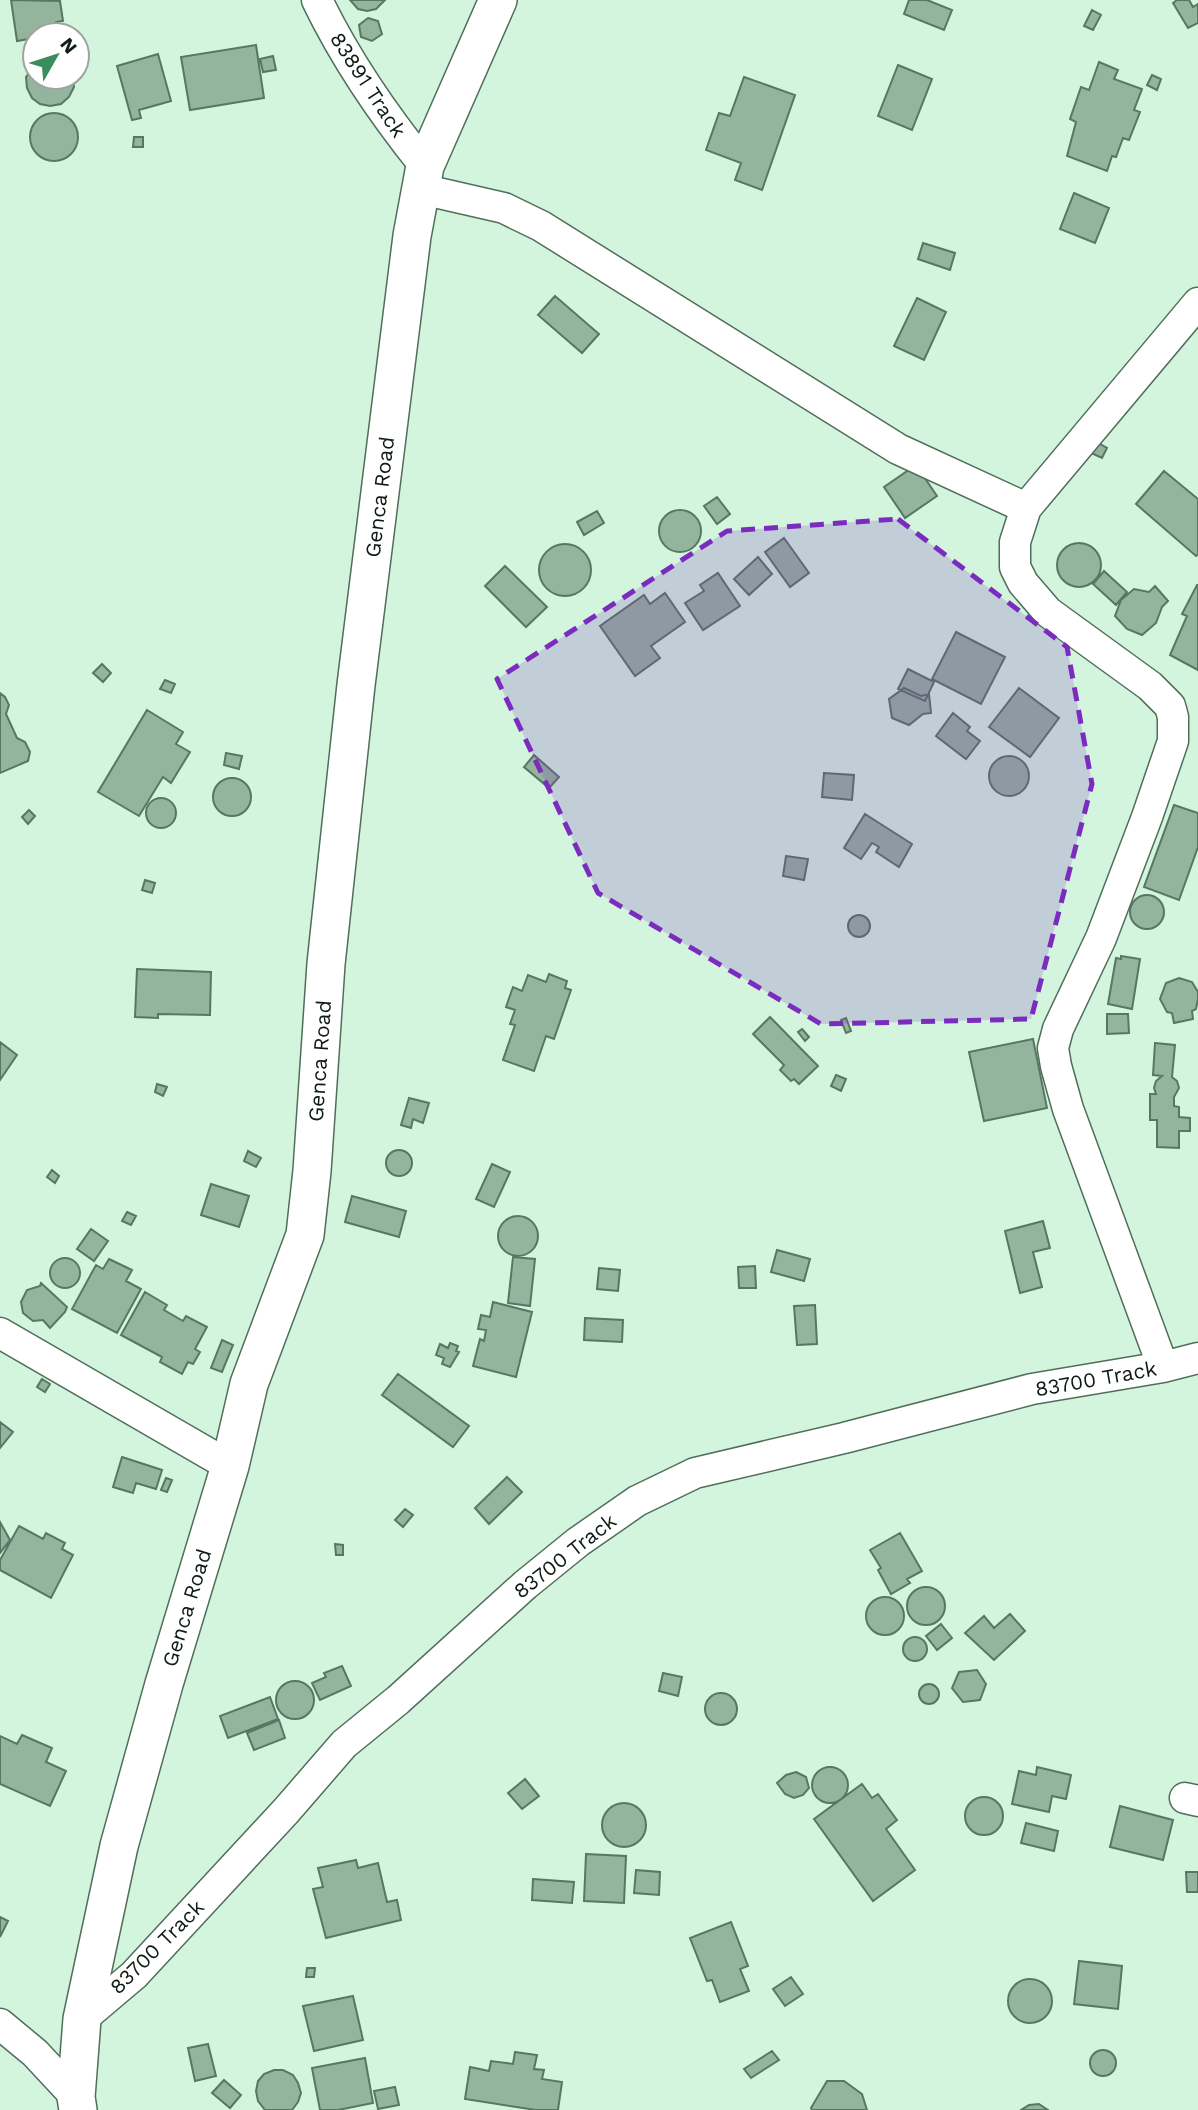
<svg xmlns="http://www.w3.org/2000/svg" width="1198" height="2110" viewBox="0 0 1198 2110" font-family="'Work Sans',sans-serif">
	<rect width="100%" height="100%" fill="#d3f5de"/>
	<!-- building -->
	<path fill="#94b49e" stroke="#587762" stroke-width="2" d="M11,0l49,1 3,20 -7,1 2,12 -23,1v3l-18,3z
		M350,0h35l-9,9 -9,2 -9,-2z
		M909,0h18l25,10 -8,20 -40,-16z
		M1177,0h12l4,7 5,-3v19l-10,5 -15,-25z
		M1092,10l9,5 -8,15 -9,-4z
		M368,18l10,3 4,13 -10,7 -11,-4 -2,-12z
		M256,45l8,53 -74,12 -9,-53z
		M158,54l13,47 -32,9 2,8 -9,2 -15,-54z
		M273,56l3,14 -13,2 -3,-13z
		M1099,62l19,8 -4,9 28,10 -8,21 6,2 -11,28 -6,-2 -7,19 -4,-1 -5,15 -40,-15 9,-34 -6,-3 11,-32 8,3z
		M35,64v13h38l1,10 -5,10 -8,7 -11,2 -10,-2 -8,-6 -5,-10 -1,-11z
		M898,65l34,14 -20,51 -34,-14z
		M1152,75l9,4 -4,11 -10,-5z
		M744,77l51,18 -33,95 -27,-10 6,-17 -35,-13 13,-37 11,3z
		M30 137a24 24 0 1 1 48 0a24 24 0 1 1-48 0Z
		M134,137h9v10h-10z
		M1074,193l35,15 -14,35 -35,-14z
		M923,243l32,10 -5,17 -32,-11z
		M555,296l44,38 -17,19 -44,-38z
		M917,298l29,14 -22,48 -30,-14z
		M1095,441l12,7 -5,10 -13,-6z
		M916,465l21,31 -32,22 -21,-31z
		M1164,471l34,28v55l-2,2 -60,-52z
		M717,497l13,17 -13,10 -13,-18z
		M659 531a21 21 0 1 1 42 0a21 21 0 1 1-42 0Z
		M597,511l7,12 -20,12 -7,-13z
		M784,538l25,35 -19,14 -25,-35z
		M1057 565a22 22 0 1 1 44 0a22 22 0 1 1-44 0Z
		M539 570a26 26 0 1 1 52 0a26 26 0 1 1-52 0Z
		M758,557l14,17 -23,21 -15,-16z
		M505,566l42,41 -21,20 -41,-41z
		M1104,571l23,21 -11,13 -23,-21z
		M718,573l22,33 -37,24 -18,-27 19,-12 -4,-6z
		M1197,585h1v85l-28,-15 17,-39 -5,-2z
		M1155,586l13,15 -6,6 -6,16 -14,12 -15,-6 -12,-13 6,-16 13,-11 15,3z
		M665,593l20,29 -34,24 9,12 -25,18 -35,-50 44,-31 6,9z
		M956,632l49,25 -24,47 -49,-25z
		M102,664l9,9 -8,9 -10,-9z
		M908,669l26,13 -9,19 -27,-12z
		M165,680l10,4 -4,9 -11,-4z
		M904,688l17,8 8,-2 2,19 -8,1 -14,11 -17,-7 -3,-19z
		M1019,688l40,30 -29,39 -41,-30z
		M0,693l5,4 4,8 -3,9 11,24 8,4 5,10 -2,9 -28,12z
		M147,710l36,22 -7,12 14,8 -19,31 -8,-6 -24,39 -41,-24z
		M953,713l17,14 -3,4 13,10 -14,18 -30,-23z
		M226,753l16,3 -3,13 -15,-4z
		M534,755l25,22 -10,11 -25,-21z
		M989 776a20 20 0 1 1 40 0a20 20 0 1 1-40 0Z
		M824,773l30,2 -2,25 -30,-3z
		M213 797a19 19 0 1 1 38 0a19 19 0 1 1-38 0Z
		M146 813a15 15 0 1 1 30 0a15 15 0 1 1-30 0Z
		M1174,805l24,8v34l-19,53 -35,-13z
		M29,810l6,6 -7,8 -6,-7z
		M865,814l47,30 -13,23 -23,-15 3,-5 -7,-4 -11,16 -17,-11z
		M786,856l22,3 -4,21 -21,-4z
		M145,880l10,3 -3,10 -10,-3z
		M1130 912a17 17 0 1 1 34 0a17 17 0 1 1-34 0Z
		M848 926a11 11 0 1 1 22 0a11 11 0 1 1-22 0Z
		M1121,956l19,3 -8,50 -24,-5 8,-46 5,1z
		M137,969l74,3 -1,43 -52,-1v4l-23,-1z
		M549,974l18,7 -2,7 6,2 -17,49 -8,-3 -12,35 -31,-11 12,-35 -5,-1 5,-14 -9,-3 7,-20 9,4 6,-16 18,7z
		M1179,978l13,4 6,10v7l-2,10 -4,2 1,8 -19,4 -2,-10 -5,-1 -7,-13 6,-16z
		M1107,1014h21l1,19 -22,1z
		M770,1017l48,49 -19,18 -5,-5 -3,2 -11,-11 4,-5 -31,-31z
		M846,1018l5,13 -5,2 -5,-13z
		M802,1029l7,8 -4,4 -7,-9z
		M1033,1039l14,69 -63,13 -15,-69z
		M0,1042l17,13 -17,25z
		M1155,1043l20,2 -3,32 5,4 2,7 -5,9v9l5,1v10l11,1v13h-11v17l-22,-1v-27h-7v-26h6l-2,-6 2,-7 6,-5 -9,-1z
		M836,1075l10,4 -5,12 -10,-5z
		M157,1084l10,3 -4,9 -8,-4z
		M409,1098l20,5 -6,20 -10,-4 -2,9 -10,-3z
		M386 1163a13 13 0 1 1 26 0a13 13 0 1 1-26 0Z
		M248,1151l13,7 -5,9 -12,-6z
		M492,1164l18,8 -16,35 -18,-8z
		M52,1170l7,6 -4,7 -8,-6z
		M211,1184l38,12 -10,31 -38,-12z
		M352,1196l54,15 -7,26 -54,-15z
		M127,1212l9,4 -5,9 -9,-4z
		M498 1236a20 20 0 1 1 40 0a20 20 0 1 1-40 0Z
		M1043,1221l7,27 -17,4 9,35 -22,6 -15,-62z
		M91,1229l17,12 -14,20 -17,-12z
		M777,1250l33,9 -6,22 -33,-9z
		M513,1257l22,2 -5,47 -22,-3z
		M50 1273a15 15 0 1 1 30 0a15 15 0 1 1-30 0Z
		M109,1259l23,11 -6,11 15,8 -24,44 -45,-24 24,-44 7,4z
		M755,1266l1,22h-17l-1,-21z
		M599,1268l21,2 -2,21 -21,-2z
		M41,1283l26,24 -2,5 -15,16 -7,-8 -10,1 -10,-8 -2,-11 6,-12 13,-4z
		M145,1292l22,13 -3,5 19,11 3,-5 21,11 -12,22 5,3 -7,12 -5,-2 -6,12 -22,-12 2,-5 -41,-22z
		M493,1302l39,10 -16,65 -43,-11 7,-27 4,2 2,-11 -8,-1 3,-14 9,2z
		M815,1305l2,39 -20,1 -3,-39z
		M585,1318l38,2 -1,22 -38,-2z
		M222,1340l11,5 -11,27 -11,-4z
		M450,1343l8,3 -2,5 3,1 -9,15 -8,-3 2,-6 -8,-3 4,-11 8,4z
		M398,1374l71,52 -16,21 -71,-52z
		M42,1379l8,5 -5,8 -8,-5z
		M0,1422l13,10 -13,16z
		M122,1457l40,13 -6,19 -20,-6 -3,10 -20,-6z
		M507,1477l15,15 -33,32 -14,-16z
		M166,1478l6,2 -5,12 -6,-2z
		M405,1509l8,6 -10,12 -8,-7z
		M0,1522l10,18 -10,13z
		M19,1526l24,13 3,-6 19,10 -3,6 11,6 -22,43 -51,-28v-10z
		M900,1533l22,38 -15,8 3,4 -19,11 -13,-24 3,-2 -11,-18z
		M335,1544l8,1v10h-7z
		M907 1606a19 19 0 1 1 38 0a19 19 0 1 1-38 0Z
		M866 1616a19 19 0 1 1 38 0a19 19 0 1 1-38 0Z
		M1010,1614l15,17 -31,29 -29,-27 19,-17 10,12z
		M941,1624l11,14 -15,12 -11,-14z
		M903 1649a12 12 0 1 1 24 0a12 12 0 1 1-24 0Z
		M342,1666l9,20 -31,14 -8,-17 14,-6 -2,-4z
		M977,1670l9,14 -6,16 -17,2 -11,-14 7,-16z
		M663,1673l19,4 -4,19 -19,-5z
		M276 1700a19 19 0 1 1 38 0a19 19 0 1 1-38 0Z
		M919 1694a10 10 0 1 1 20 0a10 10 0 1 1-20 0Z
		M705 1709a16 16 0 1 1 32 0a16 16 0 1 1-32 0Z
		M270,1697l8,22 -50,19 -8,-22z
		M279,1720l6,18 -31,12 -7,-17z
		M22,1735l30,13 -6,14 20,9 -16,35 -50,-22v-48l17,8z
		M1037,1767l34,8 -5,24 -14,-3 -3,16 -37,-8 7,-33 17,4z
		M812 1785a18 18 0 1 1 36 0a18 18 0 1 1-36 0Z
		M796,1772l10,5 3,11 -6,7 -9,3 -9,-4 -8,-11 9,-8z
		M525,1779l14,17 -17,13 -14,-16z
		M862,1784l10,14 6,-4 19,26 -11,9 29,41 -42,31 -59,-82z
		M965 1816a19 19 0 1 1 38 0a19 19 0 1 1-38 0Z
		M602 1825a22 22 0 1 1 44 0a22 22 0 1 1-44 0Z
		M1120,1806l53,14 -10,40 -53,-13z
		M1026,1823l32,8 -4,20 -33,-8z
		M586,1854l40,2 -2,47 -40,-2z
		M356,1860l2,8 20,-5 9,39 10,-2 4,20 -75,18 -13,-49 10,-2 -5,-19z
		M636,1870l24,2 -1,23 -25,-2z
		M1186,1872h12v20h-11z
		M533,1879l41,3 -2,21 -40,-3z
		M0,1917l8,4 -8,16z
		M731,1922l17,44 -8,3 9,22 -29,11 -8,-22 -5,1 -17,-43z
		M1079,1961l43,5 -4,43 -44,-5z
		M307,1968h8l-1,9h-8z
		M791,1977l12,17 -18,12 -12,-17z
		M1008 2001a22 22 0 1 1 44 0a22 22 0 1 1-44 0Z
		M353,1996l10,44 -49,11 -11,-45z
		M208,2044l8,32 -21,5 -7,-33z
		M1090 2063a13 13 0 1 1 26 0a13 13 0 1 1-26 0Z
		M772,2051l7,9 -28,18 -7,-9z
		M515,2052l22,3 -3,14 10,1 -2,9 20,3 -4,28h-22l-71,-11 5,-32 19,4 2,-10 22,3z
		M365,2058l8,45 -35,7h-18l-8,-42z
		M274,2070h9l10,5 5,8 3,10 -3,9 -6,8h-27l-7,-9 -2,-10 2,-10 6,-7z
		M224,2080l17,15 -11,13 -18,-15z
		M827,2081h17l18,13 5,16h-55l-1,-2z
		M395,2087l4,18 -21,4 -4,-18z
		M1039,2104l9,6h-27l8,-5z"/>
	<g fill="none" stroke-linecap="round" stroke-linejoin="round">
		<!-- minor casing -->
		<g stroke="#506e5a" stroke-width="33">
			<path id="minor" d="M317,0c29,60 66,114 108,166
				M421,189l83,19 37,18 357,223 128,59
				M0,1333l230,133
				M1163,1367l-95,-258 -12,-43 -3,-18 5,-19 43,-91 46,-121 26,-76v-24l-3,-11 -20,-20 -102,-74 -25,-29 -8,-16v-25l11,-34 172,-205
				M1185,1798l13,3
				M82,2019l52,-44 152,-164 58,-67 54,-44 127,-115 53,-43 59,-41 58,-28 149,-35 188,-49 131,-22 35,-9
				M0,2024l35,29 41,44"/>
		</g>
		<!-- tertiary casing -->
		<g stroke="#506e5a" stroke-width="40">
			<path id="tertiary" d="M78,2110l-2,-13 6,-78 37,-173 45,-162 66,-218 19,-82 56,-149 7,-64 14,-207 30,-279 56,-449 13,-70 73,-166"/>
		</g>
		<!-- minor -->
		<use href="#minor" stroke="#fff" stroke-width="30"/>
		<!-- tertiary -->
		<use href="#tertiary" stroke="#fff" stroke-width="37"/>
	</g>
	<!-- marked area -->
	<path fill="#7b2cbf" fill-opacity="0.2" stroke="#7b2cbf" stroke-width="5" stroke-dasharray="14 9" stroke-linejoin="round" d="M898,519l169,128 25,137 -61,235 -210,5 -223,-131 -101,-214 230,-148z"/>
	<g text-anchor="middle" stroke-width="7" stroke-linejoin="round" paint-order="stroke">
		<!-- street labels -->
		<g font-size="21" fill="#0f1b13" stroke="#fff">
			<text transform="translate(368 85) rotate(57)" y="7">83891 Track</text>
			<text transform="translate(380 497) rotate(-83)" y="7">Genca Road</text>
			<text transform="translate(320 1061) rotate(-86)" y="7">Genca Road</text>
			<text transform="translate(1096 1379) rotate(-10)" y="7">83700 Track</text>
			<text transform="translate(565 1556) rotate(-38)" y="7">83700 Track</text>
			<text transform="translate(187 1608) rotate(-73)" y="7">Genca Road</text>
			<text transform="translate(157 1947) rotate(-45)" y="7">83700 Track</text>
		</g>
	</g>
	<!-- north arrow -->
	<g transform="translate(56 56) rotate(51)"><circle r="33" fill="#ffffff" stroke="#9fa4a1" stroke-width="2"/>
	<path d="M0-5L12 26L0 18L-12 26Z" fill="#3c8d5e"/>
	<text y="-10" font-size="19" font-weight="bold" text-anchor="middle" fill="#0f1b13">N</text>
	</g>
</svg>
